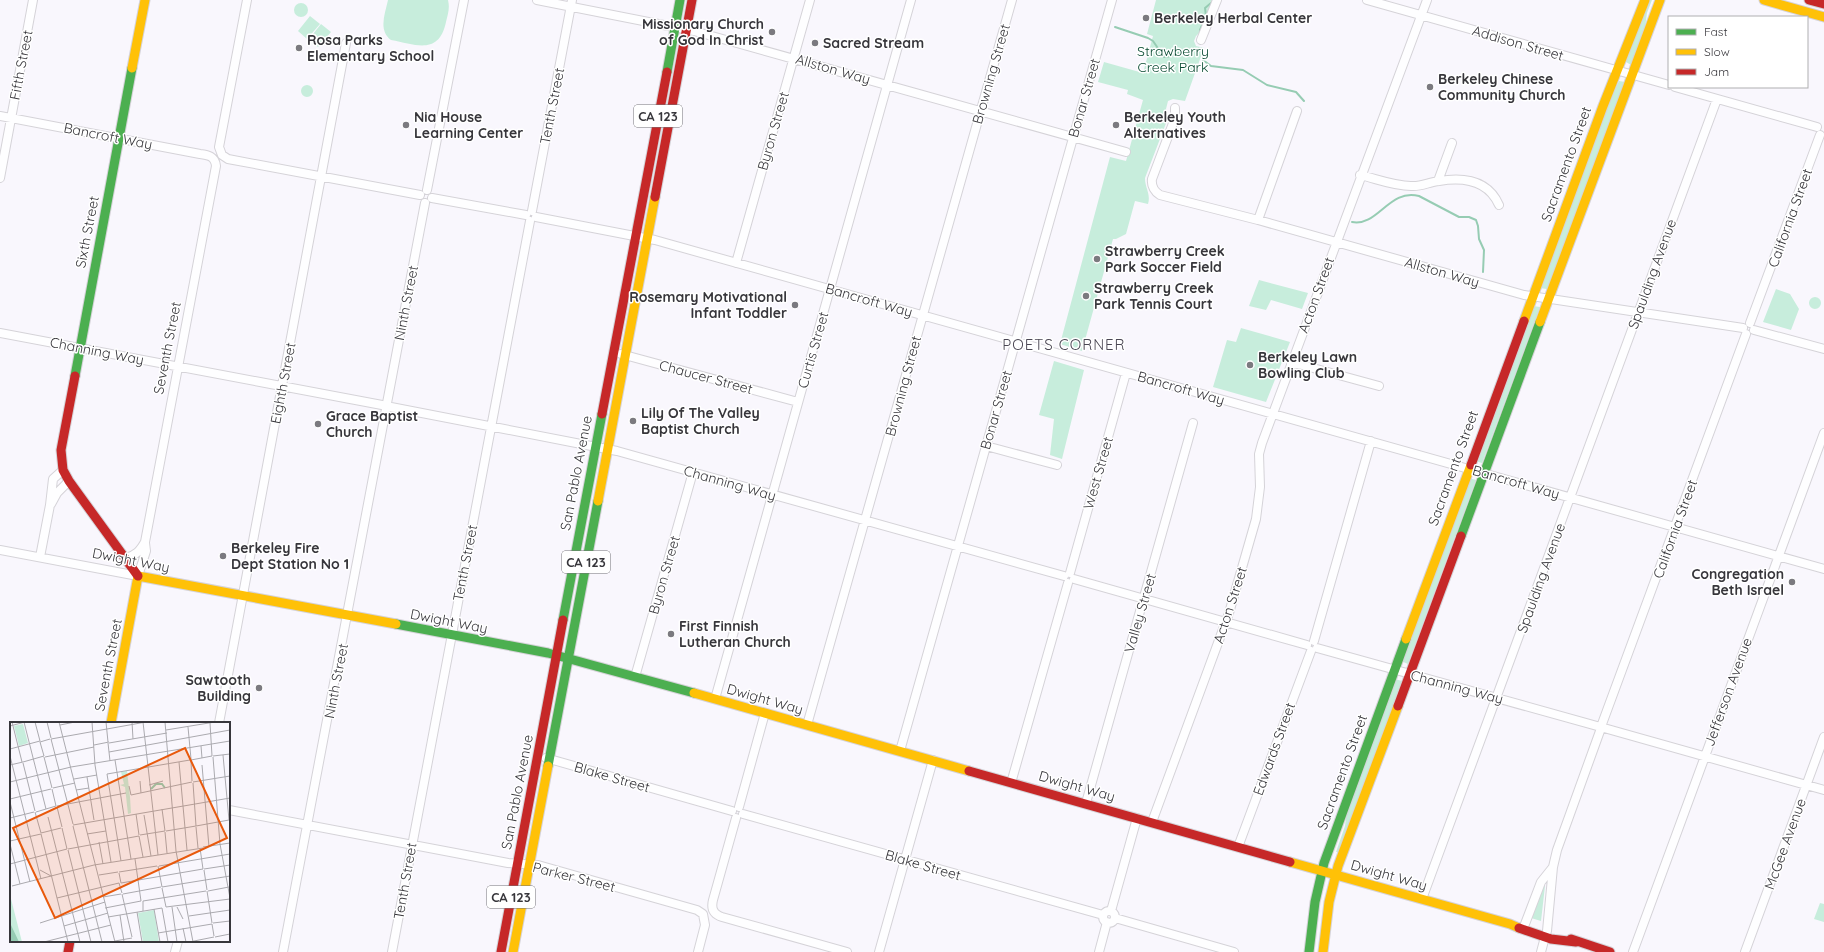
<svg xmlns="http://www.w3.org/2000/svg" width="1824" height="952" viewBox="0 0 1824 952" font-family="Quicksand,sans-serif">
	<rect width="100%" height="100%" fill="#f9f7fd"/>
	<!-- green -->
	<path fill="#c7eddc" d="M388,0h60c2,8 0,14 -2,22 -7,33 -29,23 -55,18 -13,-10 -6,-26 -3,-40z
		M1156,0h57l-12,31 -5,5 -2,5 2,5 8,2 -19,53 -12,-2 -5,2 -2,8 2,9 -23,60c0,10 6,16 3,26l-13,-3 -9,33 -10,5h-3l-31,112 -22,-7 50,-187 16,4 17,-61 -16,-6 1,-4 -30,-8 6,-20 39,11 10,-37 -6,-2z
		M1649,0h3l-5,13 -2,15 -14,37 -5,-3z
		M294 10a7 7 0 1 1 14 0a7 7 0 1 1-14 0Z
		M310,16l10,8 -13,15 -9,-8z
		M321,24l10,8 -13,15 -9,-8z
		M1619,81l6,1 -78,207 -8,-1 60,-165z
		M301 91a6 6 0 1 1 12 0a6 6 0 1 1-12 0Z
		M1259,280l49,13 -6,16 -31,-9 -5,10 -17,-4z
		M1776,289l14,5 9,15 -8,21 -28,-8z
		M1809 303a6 6 0 1 1 12 0a6 6 0 1 1-12 0Z
		M1533,306l7,1 -58,156 -7,-2z
		M1241,328l49,14 -24,60 -53,-15 14,-47 9,2z
		M1054,361l30,9 -22,89 -12,-4 4,-36 -15,-4z
		M1469,478l7,2 -68,184 -7,-3z
		M1395,679l7,2 -64,171h-2l9,-26 2,-15z
		M1544,886h1l-4,35 -10,-3z
		M1820,903l4,1v18l-10,-3z"/>
	<g fill="none" stroke-linecap="round" stroke-linejoin="round">
		<!-- stream -->
		<path stroke="#96ccb3" stroke-width="2" d="M1115,27l33,11 5,3 11,16c10,1 18,-10 28,-4
			M1200,30l6,-14 -1,-8 6,-5
			M1203,60l8,6 32,4 24,15 29,7 8,9
			M1352,222c26,5 37,-34 67,-26l40,21h10l7,3 2,6 1,13 5,11 -1,22"/>
		<!-- street casing -->
		<g stroke="#d5d3d8" stroke-width="10">
			<path id="street" d="M247,0l-28,147 3,8 6,4 192,36
				M537,0l157,31 432,121
				M1367,0l302,85
				M1201,40l16,-40
				M1675,87l142,40
				M1175,108v10l-23,61c-1,7 3,13 8,16l98,25 266,75 219,33
				M0,116l200,38c8,1 15,2 16,12l-71,376c-5,9 -9,13 -19,16
				M1360,175c17,4 34,11 51,11 10,1 18,-4 28,-5 24,-4 49,-1 60,24
				M0,178l33,-178
				M1438,181l14,-38
				M427,190l37,-190
				M432,198l94,17
				M532,211l40,-211
				M536,217l119,23 1169,329
				M1258,220l39,-109
				M736,263l74,-263
				M1750,323l70,-188
				M1754,330l70,19
				M0,333l382,72
				M621,354l177,48
				M1291,362l88,24
				M387,403l38,-200
				M391,407l226,44 447,125
				M986,446l71,19
				M51,504l6,-11 12,-12
				M0,550l138,26 8,-25 -1,-8
				M40,557l10,-52 3,-26 10,-9
				M1070,573l56,-200
				M1074,579l233,66
				M1314,641l57,-200
				M1317,648l280,78
				M635,677l58,-205
				M715,699l196,-699
				M219,723l127,-680
				M1602,724l144,-390
				M807,725l205,-725
				M1604,728l220,62
				M900,751l212,-751
				M546,758l186,53
				M1011,783l57,-200
				M1086,803l107,-380
				M739,807l26,-94
				M229,810l279,53 30,2 159,45 6,4 2,11 -7,27
				M743,814l360,101
				M736,818l-23,82c-2,8 0,14 9,17l125,35
				M1152,822l77,-209 27,-94 4,-32 -1,-33 3,-11 165,-443
				M1238,847l73,-196
				M1422,899l295,-800
				M1103 917a6 6 0 1 1 12 0a6 6 0 1 1-12 0Z
				M1111,911l26,-93
				M1115,918l119,34
				M1525,924l16,-42 12,-15
				M1547,931l6,-64 4,-17 43,-119
				M175,952l3,-11
				M283,952l103,-543
				M392,952l138,-731
				M879,952l54,-192
				M1099,952l8,-30
				M1541,952l4,-15
				M1633,952l191,-519
				M1745,952l79,-215"/>
		</g>
		<!-- fast casing -->
		<g stroke="#d5d3d8" stroke-width="11">
			<path id="fast" d="M667,72l13,-72
				M75,376l57,-308
				M1461,536l79,-214
				M563,620l39,-206
				M396,624l152,29 146,40
				M548,766l50,-265
				M1309,952l6,-50 9,-39 82,-224"/>
		</g>
		<!-- slow casing -->
		<g stroke="#d5d3d8" stroke-width="11">
			<path id="slow" d="M1764,0l60,17
				M132,68l13,-68
				M1524,321l79,-215 42,-106
				M1540,322l120,-322
				M598,501l57,-304
				M138,576l258,48
				M1406,639l65,-174
				M694,693l275,78
				M111,723l27,-147
				M1290,862l220,62 9,4
				M513,952l35,-186
				M1323,952l6,-50 9,-36 60,-160"/>
		</g>
		<!-- jam casing -->
		<g stroke="#d5d3d8" stroke-width="11">
			<path id="jam" d="M1809,0l15,4
				M655,197l37,-197
				M75,376l-14,74 2,20 6,11 69,95
				M602,414l65,-342
				M1471,465l53,-144
				M1398,706l63,-170
				M969,771l321,91
				M1519,928l32,11 25,3
				M1571,939l39,13
				M68,952l2,-11
				M501,952l62,-332"/>
		</g>
		<!-- street -->
		<use href="#street" stroke="#fefeff" stroke-width="8"/>
		<!-- fast -->
		<use href="#fast" stroke="#4caf50" stroke-width="9"/>
		<!-- slow -->
		<use href="#slow" stroke="#ffc107" stroke-width="9"/>
		<!-- jam -->
		<use href="#jam" stroke="#c62828" stroke-width="9"/>
	</g>
	<!-- markers -->
	<g fill="#7b7a7f" stroke="#fff" stroke-width="1.5">
		<circle cx="1146" cy="18" r="4"/>
		<circle cx="772" cy="32" r="4"/>
		<circle cx="815" cy="43" r="4"/>
		<circle cx="299" cy="48" r="4"/>
		<circle cx="1430" cy="87" r="4"/>
		<circle cx="406" cy="125" r="4"/>
		<circle cx="1116" cy="125" r="4"/>
		<circle cx="1097" cy="259" r="4"/>
		<circle cx="1086" cy="296" r="4"/>
		<circle cx="795" cy="305" r="4"/>
		<circle cx="1250" cy="365" r="4"/>
		<circle cx="633" cy="421" r="4"/>
		<circle cx="318" cy="424" r="4"/>
		<circle cx="223" cy="556" r="4"/>
		<circle cx="1792" cy="582" r="4"/>
		<circle cx="671" cy="634" r="4"/>
		<circle cx="259" cy="688" r="4"/>
	</g>
	<g text-anchor="middle" stroke-width="3" stroke-linejoin="round" paint-order="stroke">
		<!-- shield labels -->
		<g fill="#fff" stroke="#737276" stroke-width="1">
			<rect x="634" y="105" width="48" height="22" rx="3"/>
			<rect x="562" y="551" width="48" height="22" rx="3"/>
			<rect x="487" y="886" width="48" height="22" rx="3"/>
		</g>
		<g font-size="13" font-weight="bold" fill="#37363b">
			<text x="658" y="121">CA 123</text>
			<text x="586" y="567">CA 123</text>
			<text x="511" y="902">CA 123</text>
		</g>
		<!-- poi labels -->
		<g font-size="14" font-weight="bold" fill="#37363b" stroke="#fff" text-anchor="start">
			<text x="1154" y="23">Berkeley Herbal Center</text>
			<text x="764" y="29" text-anchor="end">Missionary Church<tspan x="764" dy="16">of God In Christ</tspan></text>
			<text x="307" y="45">Rosa Parks<tspan x="307" dy="16">Elementary School</tspan></text>
			<text x="823" y="48">Sacred Stream</text>
			<text x="1438" y="84">Berkeley Chinese<tspan x="1438" dy="16">Community Church</tspan></text>
			<text x="414" y="122">Nia House<tspan x="414" dy="16">Learning Center</tspan></text>
			<text x="1124" y="122">Berkeley Youth<tspan x="1124" dy="16">Alternatives</tspan></text>
			<text x="1105" y="256">Strawberry Creek<tspan x="1105" dy="16">Park Soccer Field</tspan></text>
			<text x="1094" y="293">Strawberry Creek<tspan x="1094" dy="16">Park Tennis Court</tspan></text>
			<text x="787" y="302" text-anchor="end">Rosemary Motivational<tspan x="787" dy="16">Infant Toddler</tspan></text>
			<text x="1258" y="362">Berkeley Lawn<tspan x="1258" dy="16">Bowling Club</tspan></text>
			<text x="641" y="418">Lily Of The Valley<tspan x="641" dy="16">Baptist Church</tspan></text>
			<text x="326" y="421">Grace Baptist<tspan x="326" dy="16">Church</tspan></text>
			<text x="231" y="553">Berkeley Fire<tspan x="231" dy="16">Dept Station No 1</tspan></text>
			<text x="1784" y="579" text-anchor="end">Congregation<tspan x="1784" dy="16">Beth Israel</tspan></text>
			<text x="679" y="631">First Finnish<tspan x="679" dy="16">Lutheran Church</tspan></text>
			<text x="251" y="685" text-anchor="end">Sawtooth<tspan x="251" dy="16">Building</tspan></text>
		</g>
		<!-- street labels -->
		<g font-size="14" fill="#37363b" stroke="#fff">
			<text transform="translate(1518 43) rotate(16)" y="5">Addison Street</text>
			<text transform="translate(21 65) rotate(-79)" y="5">Fifth Street</text>
			<text transform="translate(833 69) rotate(16)" y="5">Allston Way</text>
			<text transform="translate(991 74) rotate(-74)" y="5">Browning Street</text>
			<text transform="translate(1084 98) rotate(-74)" y="5">Bonar Street</text>
			<text transform="translate(552 106) rotate(-79)" y="5">Tenth Street</text>
			<text transform="translate(773 131) rotate(-74)" y="5">Byron Street</text>
			<text transform="translate(108 136) rotate(11)" y="5">Bancroft Way</text>
			<text transform="translate(1566 164) rotate(-70)" y="5">Sacramento Street</text>
			<text transform="translate(1790 218) rotate(-70)" y="5">California Street</text>
			<text transform="translate(87 232) rotate(-79)" y="5">Sixth Street</text>
			<text transform="translate(1442 272) rotate(16)" y="5">Allston Way</text>
			<text transform="translate(1652 274) rotate(-70)" y="5">Spaulding Avenue</text>
			<text transform="translate(1316 295) rotate(-70)" y="5">Acton Street</text>
			<text transform="translate(869 300) rotate(16)" y="5">Bancroft Way</text>
			<text transform="translate(406 303) rotate(-79)" y="5">Ninth Street</text>
			<text transform="translate(167 348) rotate(-79)" y="5">Seventh Street</text>
			<text transform="translate(813 350) rotate(-74)" y="5">Curtis Street</text>
			<text transform="translate(97 351) rotate(11)" y="5">Channing Way</text>
			<text transform="translate(706 377) rotate(15)" y="5">Chaucer Street</text>
			<text transform="translate(283 383) rotate(-79)" y="5">Eighth Street</text>
			<text transform="translate(903 386) rotate(-75)" y="5">Browning Street</text>
			<text transform="translate(1181 388) rotate(16)" y="5">Bancroft Way</text>
			<text transform="translate(996 410) rotate(-74)" y="5">Bonar Street</text>
			<text transform="translate(1453 468) rotate(-70)" y="5">Sacramento Street</text>
			<text transform="translate(576 473) rotate(-79)" y="5">San Pablo Avenue</text>
			<text transform="translate(1098 473) rotate(-74)" y="5">West Street</text>
			<text transform="translate(1516 482) rotate(16)" y="5">Bancroft Way</text>
			<text transform="translate(730 483) rotate(16)" y="5">Channing Way</text>
			<text transform="translate(1675 529) rotate(-70)" y="5">California Street</text>
			<text transform="translate(131 560) rotate(11)" y="5">Dwight Way</text>
			<text transform="translate(465 563) rotate(-79)" y="5">Tenth Street</text>
			<text transform="translate(664 575) rotate(-74)" y="5">Byron Street</text>
			<text transform="translate(1541 578) rotate(-70)" y="5">Spaulding Avenue</text>
			<text transform="translate(1230 605) rotate(-72)" y="5">Acton Street</text>
			<text transform="translate(1140 613) rotate(-74)" y="5">Valley Street</text>
			<text transform="translate(449 621) rotate(11)" y="5">Dwight Way</text>
			<text transform="translate(108 665) rotate(-79)" y="5">Seventh Street</text>
			<text transform="translate(336 681) rotate(-79)" y="5">Ninth Street</text>
			<text transform="translate(1457 687) rotate(15)" y="5">Channing Way</text>
			<text transform="translate(1728 692) rotate(-70)" y="5">Jefferson Avenue</text>
			<text transform="translate(765 699) rotate(16)" y="5">Dwight Way</text>
			<text transform="translate(1274 749) rotate(-70)" y="5">Edwards Street</text>
			<text transform="translate(1342 772) rotate(-70)" y="5">Sacramento Street</text>
			<text transform="translate(612 777) rotate(16)" y="5">Blake Street</text>
			<text transform="translate(1077 786) rotate(16)" y="5">Dwight Way</text>
			<text transform="translate(517 792) rotate(-79)" y="5">San Pablo Avenue</text>
			<text transform="translate(1785 844) rotate(-70)" y="5">McGee Avenue</text>
			<text transform="translate(923 865) rotate(16)" y="5">Blake Street</text>
			<text transform="translate(1389 875) rotate(16)" y="5">Dwight Way</text>
			<text transform="translate(574 877) rotate(14)" y="5">Parker Street</text>
			<text transform="translate(405 881) rotate(-80)" y="5">Tenth Street</text>
		</g>
		<!-- park labels -->
		<g font-size="14" fill="#084a31" stroke="#fff">
			<text x="1173" y="56">Strawberry<tspan x="1173" dy="16">Creek Park</tspan></text>
		</g>
		<!-- neighbourhood labels -->
		<g font-size="15" letter-spacing="1" fill="#4a4653" stroke="#fff">
			<text x="1064" y="350">POETS CORNER</text>
		</g>
	</g>
	<!-- overview -->
	<g transform="translate(10 722)">
		<rect width="220" height="220" fill="#f9f7fd"/>
		<path d="M13,2l5,19 -9,3 -5,-20zM117,49l3,26 1,16 -3,1 -3,-27 -5,-2 4,-1 -3,-12zM0,173l12,47h-12zM144,188l5,32h-16l-5,-29z" fill="#c7eddc"/>
		<path d="M0,191l1,12 8,17h-9z" fill="#96ccb3"/>
		<path fill="none" stroke="#96ccb3" stroke-width="2" d="M141,67l5,-5h6l3,4"/>
		<path fill="none" stroke="#abaaaf" stroke-width="1" d="M2,0l10,40M14,0l22,87M37,0l4,16M49,0l56,220M82,0l3,43 16,97M96,0l2,20M122,0l1,17M133,0l15,133M155,0l11,129 17,91M200,1l2,33M50,3l15,-3M0,4l15,-4M178,5l3,32M156,8l49,-8M41,17l95,-17M41,17l22,85M98,21l2,18M99,21l58,-10M84,23l15,-3M191,24l1,12M0,27l30,-8 -5,-19M99,30l121,-22M0,34l31,123M34,34l-4,-14 10,-3M203,34l17,-2M34,35l8,31M35,35l49,-10M203,35l7,87 10,54M105,38l16,99M181,38l21,-4M181,39l1,20M13,40l21,-6M169,40l8,88M13,41l12,48M0,43l13,-3M192,43l7,82M77,55l7,43M64,57l23,-4M130,59l1,12M0,60l61,-15 159,-26M183,60l37,-6M183,61l3,43M139,63l14,-4M119,64l2,9 61,-13M43,66l22,-5M42,67l4,17M66,68l13,-2M0,77l41,-10M0,80l20,80M47,84l69,-13M47,85l5,20M152,87l3,22M25,90l6,21 20,-5M26,90l20,-6M126,92l3,21M134,93l7,41M38,95l32,125M0,96l24,-6M63,103l157,-27M63,104l29,116M186,104l33,-6 -6,-65M186,105l2,21M52,106l5,21M156,109l30,-5M155,110l2,21M77,112l19,-3M130,113l25,-4M129,114l4,21M0,119l31,-7 27,108M89,120l4,22M0,122l10,40M193,125l27,-4M190,126l3,21M58,127l71,-13M58,128l23,92M111,139l-14,-87 83,-14M0,142l57,-15M148,144l4,21M149,144l71,-12M194,147l26,-4M30,148l11,6M194,148l3,20M109,150l38,-6M109,151l2,10 82,-14M89,153l19,-3M2,164l82,-21 109,-17M152,165l68,-11M152,166l4,19 64,-8M197,169l5,32M198,169l21,-4M112,172l10,43M113,172l38,-7M93,175l18,-3M47,176l62,-15 3,10M162,185l5,35M167,185l6,12M95,186l36,-7 -6,-42M144,187l6,33M133,189v-10l63,-10M127,190l5,30M110,193l4,27M179,194l41,-6M98,195l54,-9 6,34M30,201l65,-21M203,201l17,-2M202,202l2,12M54,204l44,-13M173,206l3,14M148,211l54,-9M205,215l15,-3M105,219l17,-3M34,220l67,-17M179,220l25,-5"/>
		<path fill="#e8590c" fill-opacity="0.15" stroke="#e8590c" stroke-width="2" d="M175,26l42,90 -172,80 -42,-90z"/>
		<rect width="220" height="220" fill="none" stroke="#37363b" stroke-width="2"/>
	</g>
	<!-- legend -->
	<rect x="1668" y="16" width="140" height="72" fill="#ffffff" stroke="#afafb1"/>
	<rect x="1676" y="29" width="20" height="6" fill="#4caf50" stroke="#afafb1"/>
	<text x="1704" y="36" font-size="12" fill="#37363b">Fast</text>
	<rect x="1676" y="49" width="20" height="6" fill="#ffc107" stroke="#afafb1"/>
	<text x="1704" y="56" font-size="12" fill="#37363b">Slow</text>
	<rect x="1676" y="69" width="20" height="6" fill="#c62828" stroke="#afafb1"/>
	<text x="1704" y="76" font-size="12" fill="#37363b">Jam</text>
</svg>
